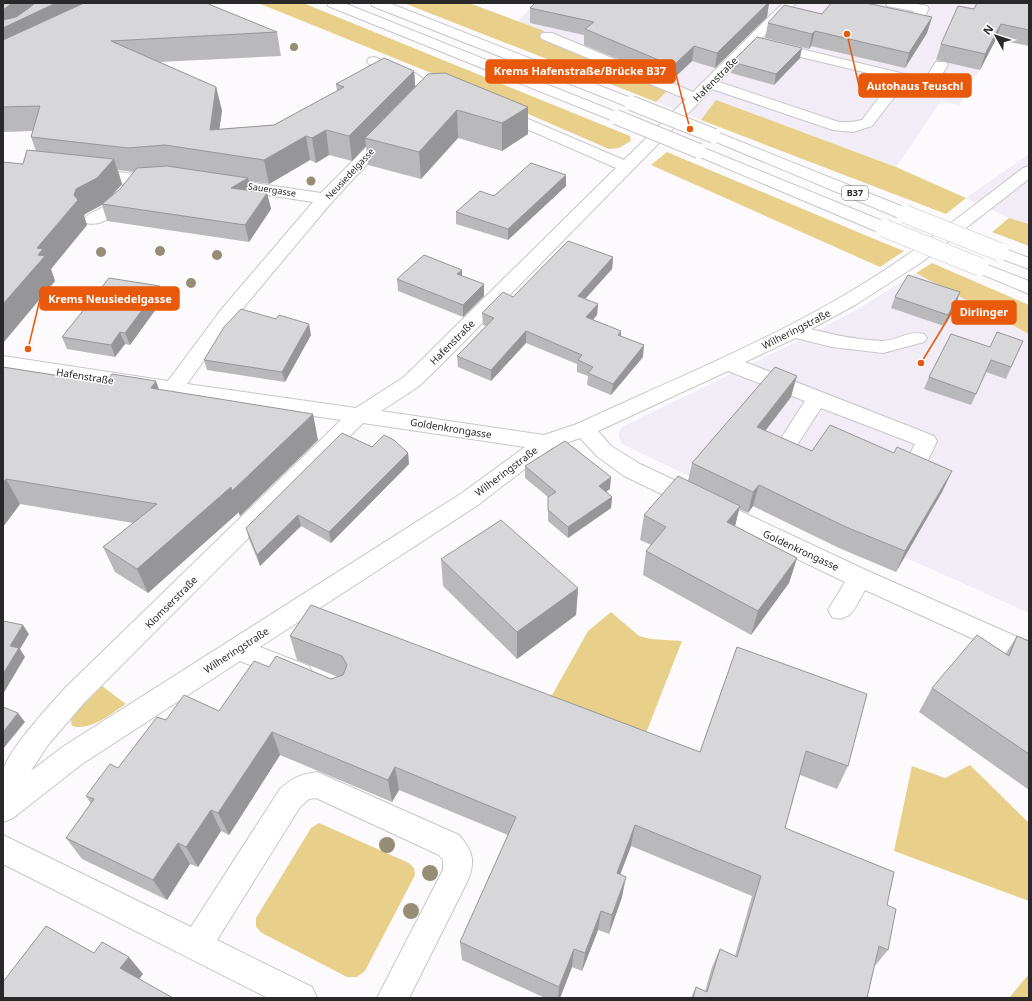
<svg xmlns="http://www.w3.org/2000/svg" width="1032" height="1001" viewBox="0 0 1032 1001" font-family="'Noto Sans',sans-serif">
	<rect width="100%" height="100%" fill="#fcfafd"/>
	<!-- built -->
	<path fill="#f1ecf6" d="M535,3h494v43l-33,-6 -37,65 -18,-4 -45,66 -180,-67 -15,20 -45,-18 10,-10 -123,-54 -25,-17z
		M1029,154v70l-20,-6 -43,-20z
		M916,273l113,61v279l-125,-56 -8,15 -52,-22 -222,-106 -4,-10 4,-7 174,-85 62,-33z"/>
	<!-- green -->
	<path fill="#e8d08a" d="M258,3h45l327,133 1,5 -12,7 -10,1 -148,-64z
		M404,3h65l75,28 -1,7 123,52v2l-10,10z
		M716,100l180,67 70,31 -20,16 -245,-94z
		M667,152l205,86 32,13 -24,16 -229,-102z
		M1009,218l20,6v22l-37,-14z
		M932,263l97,42v29l-113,-61z
		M611,612l28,24 12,3 31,2 -36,92 -95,-36 37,-66z
		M102,686l24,18c-16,10 -34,27 -54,22l-1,-6 5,-9z
		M970,765l59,58v78l-135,-50 18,-85 33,12z
		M319,823l90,40 5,5 1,7 -50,96 -8,6h-10l-85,-44 -6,-6v-9l55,-90z
		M1029,974v24h-20z"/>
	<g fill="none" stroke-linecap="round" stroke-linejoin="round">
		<!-- minor casing -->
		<g stroke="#c7c6c9" stroke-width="2">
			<path id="minor" d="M783,3h13l-77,79 120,40h13l10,-2 31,-41 -126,-30 -2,-3 2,-3 5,-1 153,37 11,-17h10l2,3 -14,22 -5,1 -24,-5 -33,43 -19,6 -20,-2 -121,-41 -273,278 -21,20 -37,24 163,24 33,-11c88,-41 180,-78 264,-127 65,-37 123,-84 182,-129l6,-2v13l-107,83 -67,43 -44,24c23,6 47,11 71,12 14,0 27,-11 42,-7l3,4 -3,4 -41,11 -51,-6 -36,-9 -51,24 189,74 3,5 -16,34 -8,2 -8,-2 -3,-6 13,-25 -94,-36 -24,37 -7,2 -7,-2 -3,-5 25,-39 -77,-30 -130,60 13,15 29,18 228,107 161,71v22l-164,-74c-9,15 -14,34 -33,27l-4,-7 17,-28 -221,-106 -27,-20 -17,-18 -28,10 -74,57 -218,142 49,19 4,8 -4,8 -9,3 -60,-24 -158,103 -69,54 -10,4c0,-16 -2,-34 0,-50 2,-19 48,-68 62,-84l276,-268 -338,-50v-14l165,25 52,-70 93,-109 -92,-14 -6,-2 -2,-3 2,-3 6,-2 100,15 62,-63h10l3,3 -3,3 -62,67 -97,116 -47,65 169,24 48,-31 212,-209 -121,-53 -2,-3 2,-3h10l119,51 62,-61 -144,-60 -2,-3 2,-3h10l141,59zM363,423l162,24 -63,46 -398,253 -33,25 17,-26 35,-41z
				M886,3h26l15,3 2,3 -12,19h-10l-2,-3 9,-14 -27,-5z
				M374,57l43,17 22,18 -2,3h-10l-20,-15 -38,-16 -2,-3 2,-3z
				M90,169l46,5 23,-2 6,2 2,3 -2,3c-25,7 -56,4 -81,-3l-2,-3 2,-3z
				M125,188l6,2 2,3c-10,15 -27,35 -47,30l-2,-4c4,-7 15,-8 22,-14 7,-6 10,-15 19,-17z
				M317,772l142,63c14,16 17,27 8,47l-58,116h-32l66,-128v-10l-4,-5 -123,-57 -7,1 -9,8 -83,133 95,47 5,11h-49l-265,-134v-29l188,92 89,-138c14,-12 19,-14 37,-17z"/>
		</g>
		<!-- major casing -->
		<g stroke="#c7c6c9" stroke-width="2">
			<path id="major" d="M327,3h17l277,111 3,3 -3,3h-10l-283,-114z
				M371,3h18l247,97 2,3 -2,3h-10l-254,-100z
				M714,131l197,79 2,4 -2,4 -6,1 -6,-1 -190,-79 -3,-3 3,-3z
				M699,146l191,78 3,4 -3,4 -6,1 -6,-1 -185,-78 -2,-3 2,-3z
				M1000,247l29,11v11l-35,-13 -3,-4 3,-4z
				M980,262l49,19v13l-55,-23 -3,-4 3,-4z"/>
		</g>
		<!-- minor -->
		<use href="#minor" fill="#fff" fill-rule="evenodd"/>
		<!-- major -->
		<use href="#major" fill="#fff" fill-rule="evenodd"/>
		<!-- major-bridge-far1 casing -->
		<g stroke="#c7c6c9" stroke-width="16" stroke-linecap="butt">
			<path id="major-bridge-far1" d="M631,103l83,33
				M616,117l83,34"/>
		</g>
		<!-- major-bridge casing -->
		<g stroke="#c7c6c9" stroke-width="19" stroke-linecap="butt">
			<path id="major-bridge" d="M905,214l95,38
				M884,228l96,39"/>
		</g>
		<!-- major-bridge-far1 -->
		<use href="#major-bridge-far1" stroke="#fff" stroke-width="14"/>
		<!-- major-bridge -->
		<use href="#major-bridge" stroke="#fff" stroke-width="18"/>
	</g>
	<!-- trees -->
	<g fill="#958d76">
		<circle cx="294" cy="47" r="4"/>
		<circle cx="311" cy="181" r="4.5"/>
		<circle cx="160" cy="251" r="5"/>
		<circle cx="101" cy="252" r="5"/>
		<circle cx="217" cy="255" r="5"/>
		<circle cx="191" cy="283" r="5"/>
		<circle cx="387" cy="845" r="8"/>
		<circle cx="430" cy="873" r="8"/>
		<circle cx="411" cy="911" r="8"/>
	</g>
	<!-- wall -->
	<path fill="#b9b8bb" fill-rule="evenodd" d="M3,3l274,29 4,24 -122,6 57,25 6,24 -3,18 55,-4 63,-34 -1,-7 78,-13 1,16 13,-13 100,60 -26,17 -44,-13 -37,41 -53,-14 -2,-19 -14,15 -23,-6 -13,8 -6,-3 -41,24 -20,-3 2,10 16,2 4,16 -22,33 -142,-21 -5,-16 -17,9 -1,2 3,9 -36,44 4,12 -52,62 20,-179 13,-13 -5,-14 2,-6 -30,1zM118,170l16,2 -14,17 -11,10 13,-15z
		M535,3h234l-2,14 -52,51 -23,-7 -21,20 -87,-36v-10l-54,-12v-15z
		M1029,3v43l-33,-7 -16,31 -44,-10 5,-16 33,-35z
		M822,14l110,3 -5,16 -22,35 -94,-22 -2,3 -44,-11 3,-15z
		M800,58l-26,27 -43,-12 1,-11z
		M566,175v11l-58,54 -52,-16v-12l38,-16z
		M613,257l-1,12 -27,30 13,5 -1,11 -4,5 28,11v5l22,21 -32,38 -24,-10 1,-9 -11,-4v-8l-51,-21 -35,38 -33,-14 -1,-11 29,-30 -3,-1 -1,-12 31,-16z
		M462,276l22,20 -21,21 -65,-26 -1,-12z
		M960,292l-4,12 -12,22 -53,-18 4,-11z
		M164,298l-34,47 -5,-1 -10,13 -48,-8 -5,-12z
		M276,319l35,16 -26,47 -78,-12 -3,-10z
		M1023,341l-17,38 -20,-7 -15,33 -47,-16 5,-12 61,-30z
		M3,367l102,16 54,7 159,50 -78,76 -1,-4 -91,81 -33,-21 -12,-25 30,-24 -113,-19 -17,23z
		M791,397l-26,34 47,20 82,2 58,18 -10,21 -46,80 -57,-24 -86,-42 -5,7 -9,-4 -4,17 62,32 -8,25 -38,52 -108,-60 3,-24 5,-6 -11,-5 4,-25 44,-34 4,-18z
		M372,447l36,6 1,11 -78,79 -30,-17 -41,40 -11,-27 -3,-11z
		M525,466l85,23 -4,2 6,6 -1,11 -43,30 -20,-17v-24l-23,-19z
		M441,559l137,29 -2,27 -59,44 -74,-73z
		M290,636l410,116 37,-105 111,119 -11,23 -37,-14 -15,53 102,77 1,45 -14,17 -7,31h-176l5,-11 9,4 7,-24 8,-18 15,7 17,-60 -121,-50 -11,29 2,22 -13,37 -11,-4 -16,41 -10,-4 -12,31h-15l-83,-38 -2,-18 48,-107 -109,-45 -7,12 -112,-47 -51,80 -8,-4 -23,36 -8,-3 -23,36 -85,-41 -16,-21 25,-34 -5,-8 32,-28 48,-48 53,-9 50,-44 62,12 7,-2 -41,-17z
		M1017,636l12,5v149l-110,-78 13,-24 74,-35z"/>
	<!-- shaded-wall -->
	<path fill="#969698" d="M12,3h100l-109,52v-45z
		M759,3h10l-2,14 -52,51 2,-15z
		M932,17l-5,16 -22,35 4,-15z
		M1001,24l-5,15 -16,31 5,-16z
		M815,31l-4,15 -2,3 3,-15z
		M694,46l-2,15 -21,20 2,-15z
		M802,48l-2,10 -26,27 2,-11z
		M414,71l2,23 -51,44 1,8 -14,15 -3,-25z
		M216,87l6,24 -6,41 -6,-22z
		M528,107v27l-26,17v-28z
		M457,110l1,28 -37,41 -2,-27z
		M326,130l3,25 -13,8 -4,-25z
		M306,136l4,24 -41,24 -5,-24z
		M114,159l8,25 -17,19 -20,11 -1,2 3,9 -36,44 4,12 -52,62v-39l35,-49 -1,-7 39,-59z
		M566,175v11l-58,54v-11z
		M248,178l4,16 -21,-6z
		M267,193l4,16 -22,33 -4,-17z
		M613,257l-1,12 -35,39 1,-12z
		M462,270v11l-5,-7z
		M484,284v12l-21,21v-12z
		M160,286l4,12 -34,47 -5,-12z
		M960,292l-4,12 -12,22 4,-11z
		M598,304l-1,11 -12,14 1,-12z
		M309,324l2,11 -26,47 -3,-10z
		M526,331v12l-35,38v-11z
		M621,331l-1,12 -2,-8z
		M120,332l5,12 -10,13 -4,-12z
		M644,345l-1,12 -32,38 2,-11z
		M797,376l-6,21 -39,51 5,-21z
		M156,381l9,25 -14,-18z
		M313,414l5,26 -78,76 -8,-25z
		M408,453l1,11 -78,79 -2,-11z
		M952,471l-10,21 -46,80 9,-21z
		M611,477l-1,12 -12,8 1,-11z
		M6,479l14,25 -17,23v-44z
		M759,485l-6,21 -5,7 5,-21z
		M231,487l8,25 -91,81 -11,-24z
		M612,497l-1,11 -43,30v-11z
		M740,506l-6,24 -7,-8z
		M298,515l3,11 -41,40 -3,-11z
		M797,558l-8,25 -38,52 7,-24z
		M578,588l-2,27 -59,44v-27z
		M23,625l6,9 -9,15 5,8 -22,37v-20l7,-28z
		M18,713l7,9 -22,27v-17z
		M272,732l8,23 -51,80 -11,-22z
		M395,767l4,23 -7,12 -4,-22z
		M211,810l10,21 -23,36 -12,-20z
		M635,825l-4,21 -18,47 4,-20z
		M178,843l12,21 -23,36 -14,-20z
		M626,877l-4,20 -13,37 3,-19z
		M601,911l-3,19 -16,41 3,-18z
		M574,949l-2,18 -12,31h-2l1,-11z
		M129,957l14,17 -8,11 -15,-17z"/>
	<!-- building -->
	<path fill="#d7d6d9" stroke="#969698" d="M3,3h9l-9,7z
		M35,3h21l-53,25v-8l13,-3 13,-9z
		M84,3h122l71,29 -166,9 105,46 -6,43 64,-5 70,-38 -8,-3 48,-26 30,13 -65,65 -23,-6 -14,8 -6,-2 -42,24 -99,-15 -37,3 -97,-11 9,-31 -37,1v-67z
		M535,3h233l-51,50 -23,-7 -21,20 -88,-37 9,-7 -64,-14z
		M831,3h35l66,14 -23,36 -94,-22 -3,3 -44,-11 16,-18 38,9z
		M977,3h52v27l-28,-6 -16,30 -44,-10 17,-38 16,3z
		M757,37l45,11 -26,26 -44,-12z
		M445,73l83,34 -26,16 -45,-13 -38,42 -54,-14 63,-64z
		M27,150l87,9 -17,19 -21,11 -2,6 4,5 -41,48 6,1 -5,6 7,1 -42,48v-142l20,2z
		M531,163l35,12 -58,54 -52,-17 24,-21 14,5z
		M167,166l81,12 -17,10 36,5 -22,32 -143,-21 18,-15 17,-21z
		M568,241l45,16 -35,39 20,8 -12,13 35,14 -3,4 26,10 -31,39 -25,-11 5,-6 -15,-7 4,-5 -56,-24 -35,39 -34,-14 37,-38 -12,-5 21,-21 10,5z
		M424,255l38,15 -5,4 27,10 -21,21 -66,-26z
		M908,275l52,17 -12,23 -53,-18z
		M109,278l51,8 -35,47 -5,-1 -9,13 -49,-8z
		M241,309l35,10 3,-4 30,9 -27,48 -78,-12 20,-33z
		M997,332l26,9 -12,26 -20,-7 -15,34 -47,-17 22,-43 39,13z
		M3,367l102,16 7,-9 44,7 -5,7 162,26 -81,77 -1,-4 -94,82 -34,-22 54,-43 -151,-25 -3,4z
		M775,367l22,9 -40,51 55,24 18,-26 64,28 3,-6 55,24 -47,80 -59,-24 -87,-42 -6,7 -61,-29z
		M342,433l30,14 12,-12 10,5 14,13 -79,79 -31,-17 -41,40 -11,-27z
		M565,441l46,36 -12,9 13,11 -44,30 -20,-17v-13l8,-5 -31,-26z
		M678,476l62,30 -13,16 70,36 -39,53 -112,-60 20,-24 -22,-12z
		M501,520l77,68 -61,44 -76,-73z
		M311,605l389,147 37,-105 130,47 -19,72 -42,-15 -21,77 109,44 -7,33 9,4 -8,41 -9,-4 -12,52h-174l3,-11 11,5 13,-43 17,8 24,-81 -126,-51 -18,48 9,4 -14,38 -11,-4 -16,42 -11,-4 -15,38 -99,-45 56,-125 -121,-50 -7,13 -116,-48 -54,81 -7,-3 -25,37 -8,-4 -25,37 -87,-42 28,-39 -8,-3 24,-32 8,4 39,-51 9,3 18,-25 35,16 35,-50 15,6 7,-11 55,23 12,-4 4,-10 -5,-9 -52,-20z
		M3,621l20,4 -13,21 9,2 -16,26z
		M977,635l32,21 8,-20 12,5v113l-97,-66z
		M3,707l15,6 -15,19z
		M46,926l48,27 8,-11 27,15 -9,11 53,30h-170v-16z"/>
	<g text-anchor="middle" stroke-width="3" stroke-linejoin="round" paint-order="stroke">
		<!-- far-street labels -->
		<g font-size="9" fill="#2a292a" stroke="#fff">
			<text transform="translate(350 174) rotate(-47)" y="3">Neusiedelgasse</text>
			<text transform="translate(272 190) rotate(9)" y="3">Sauergasse</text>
		</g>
		<!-- shield labels -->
		<rect fill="#fff" stroke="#6a696a" stroke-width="1" x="842" y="186" width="26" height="14" rx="3"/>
		<g font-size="9" font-weight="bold" fill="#2a292a">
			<text x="855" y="196">B37</text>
		</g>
		<!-- street labels -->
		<g font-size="10" fill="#2a292a" stroke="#fff">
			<text transform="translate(715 79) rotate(-45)" y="4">Hafenstraße</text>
			<text transform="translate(796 329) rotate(-27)" y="4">Wilheringstraße</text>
			<text transform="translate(452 342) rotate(-45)" y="4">Hafenstraße</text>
			<text transform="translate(85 376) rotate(9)" y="4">Hafenstraße</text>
			<text transform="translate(451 428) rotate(9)" y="4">Goldenkrongasse</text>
			<text transform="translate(506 471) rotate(-37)" y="4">Wilheringstraße</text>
			<text transform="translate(801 550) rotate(25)" y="4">Goldenkrongasse</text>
			<text transform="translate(171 602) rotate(-45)" y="4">Klomserstraße</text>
			<text transform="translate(236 650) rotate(-33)" y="4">Wilheringstraße</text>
		</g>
	</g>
	<!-- callouts -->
	<path fill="none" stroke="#e8590c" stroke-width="1.5" d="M690 129L675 71M847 34L859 86M28 349L40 299M921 363L952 312"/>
	<g fill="#e8590c" stroke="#fff" stroke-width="1.5">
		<circle cx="690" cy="129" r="4"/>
		<circle cx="847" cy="34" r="4"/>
		<circle cx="28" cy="349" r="4"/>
		<circle cx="921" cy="363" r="4"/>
	</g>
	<g fill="#e8590c" stroke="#e8590c" stroke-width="1.5">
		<rect x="486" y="60" width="189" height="23" rx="4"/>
		<rect x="859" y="74" width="112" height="23" rx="4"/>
		<rect x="40" y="287" width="139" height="23" rx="4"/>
		<rect x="952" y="301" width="64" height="23" rx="4"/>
	</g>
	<g font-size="11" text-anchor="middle" font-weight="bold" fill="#fff">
		<text x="580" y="75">Krems Hafenstraße/Brücke B37</text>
		<text x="915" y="90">Autohaus Teuschl</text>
		<text x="110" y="303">Krems Neusiedelgasse</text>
		<text x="984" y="316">Dirlinger</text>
	</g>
	<!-- border -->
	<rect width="1032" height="1001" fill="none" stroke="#2a292a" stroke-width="8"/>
	<!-- north arrow -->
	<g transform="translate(996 36) rotate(309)" stroke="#ffffff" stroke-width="3" paint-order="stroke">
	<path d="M0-3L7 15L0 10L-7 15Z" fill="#2a292a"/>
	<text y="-6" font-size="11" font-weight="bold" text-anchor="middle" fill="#2a292a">N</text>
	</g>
</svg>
